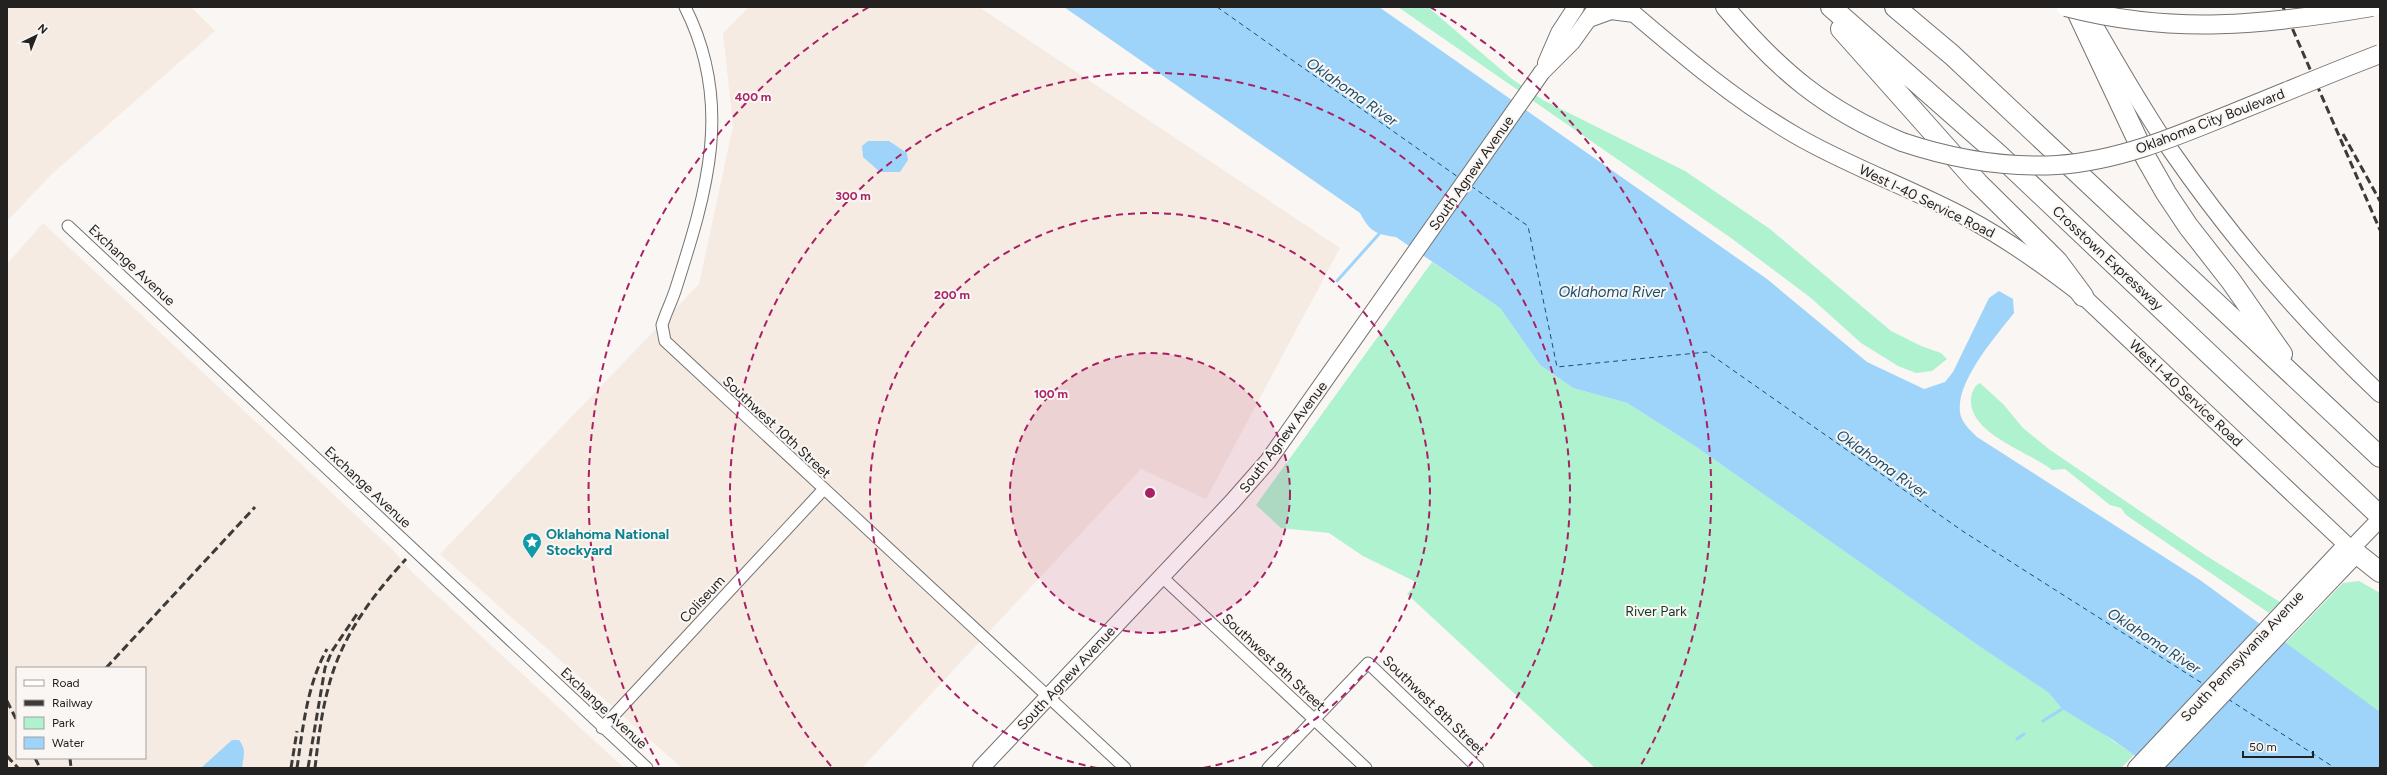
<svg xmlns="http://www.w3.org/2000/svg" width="2387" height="775" viewBox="0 0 2387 775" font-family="Figtree,sans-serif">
	<rect width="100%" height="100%" fill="#faf6f3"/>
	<!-- built -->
	<path fill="#f5ebe2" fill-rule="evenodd" d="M7,7h184l24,24 -163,143 -45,47z
		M749,7h230l361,241 -134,251 -65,-30 -279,299h-180l-242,-214 259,-270 34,-158 -10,-93z
		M43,223l349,326 21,24 211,195h-617v-504zM17,668h128v90h-128z"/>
	<!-- green -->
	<path fill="#aef2cf" d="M1398,7h30l84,72 31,21 142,71 85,58 121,102 30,15 20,7 6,6 -15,12 -16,2 -18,-7 -37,-23 -50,-45 -80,-60z
		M1432,262l68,46 40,57 33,23 54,15 68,43 281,198 73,49 13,16 28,16 44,30 -13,13h-526l-188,-174 11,-11 -55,-27 -34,-23 -48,-5 -25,-23z
		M1980,383l24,22 19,23 27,22 155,105 75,47 -11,11 -143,-98 -5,-7 -11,-3 -45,-36 -13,1c-24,-19 -84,-36 -81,-72 1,-6 3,-12 9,-15z
		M2359,581l21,12v175h-214l177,-185z"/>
	<!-- water -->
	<path fill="#9ed3fa" d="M1064,7h315l388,272 100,83 57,27 21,-7 8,-10 36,-74 10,-7 14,8 1,14c-18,23 -58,68 -54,99 1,10 10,18 17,25l223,143 180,132v56h-228l-39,-28 -51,-31 -13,-16 -73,-49 -281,-198 -68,-43 -54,-15 -33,-23 -40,-57 -104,-71c-20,-3 -26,-5 -36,-24z
		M868,141h21l18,12 1,7 -8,12h-20l-17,-15 -1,-11z
		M232,740h7c8,9 4,18 3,28h-41z"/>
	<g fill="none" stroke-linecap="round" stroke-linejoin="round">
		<!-- stream -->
		<path stroke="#9ed3fa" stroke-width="3" d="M1337,281l42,-47
			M2043,721l19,-12
			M2017,739l7,-5"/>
		<!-- ferry -->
		<path stroke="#1b4f6f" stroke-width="1" stroke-dasharray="5 4" stroke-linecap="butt" d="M1217,7l241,170
			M1471,186l57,40 29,141 150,-15 257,180 241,153
			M2228,699l107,69"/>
		<!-- street casing -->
		<g stroke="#777471" stroke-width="13">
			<path id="street" d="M685,7c49,97 22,184 -9,281 -4,13 -10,24 -14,37l3,16 460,427
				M68,226l579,542
				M1161,576l205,192
				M602,728l221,-238
				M1268,768l100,-105 110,105"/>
		</g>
		<!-- secondary casing -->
		<g stroke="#777471" stroke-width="18">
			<path id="secondary" d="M1626,7c54,46 107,92 169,128 55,32 116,53 172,83 41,22 79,49 116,78l268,253
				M2084,7c28,48 56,99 88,145 61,88 130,168 208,242
				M1589,19l22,-8 23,3
				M1546,63l13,-30 17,-26
				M981,768l251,-266 36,-41 274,-389 30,-30 25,-35
				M2136,768l205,-218 10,-1 29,-30
				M2153,768l199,-209 -1,-10"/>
		</g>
		<!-- primary casing -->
		<g stroke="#777471" stroke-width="20">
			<path id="primary" d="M1725,7c54,64 99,102 177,135"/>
		</g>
		<!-- highway casing -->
		<g stroke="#777471" stroke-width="22">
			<path id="highway" d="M1831,7l167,147 382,362
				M1895,7l57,48 428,402
				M2075,7l71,151 20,35 22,33 43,55 51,73
				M1841,29l137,154 79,78 26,35
				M2351,549l29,23"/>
		</g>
		<!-- street -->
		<use href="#street" stroke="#fff" stroke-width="11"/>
		<!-- secondary -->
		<use href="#secondary" stroke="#fff" stroke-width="16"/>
		<!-- primary -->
		<use href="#primary" stroke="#fff" stroke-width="18"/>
		<!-- highway -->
		<use href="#highway" stroke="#fff" stroke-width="20"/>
		<!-- rail -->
		<path stroke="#3c3b3a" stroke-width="3" stroke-dasharray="8 4" stroke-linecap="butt" d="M2283,7l97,223
			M2343,134l37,67
			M106,668l149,-161
			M7,701l10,20
			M7,756l11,12
			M35,758l5,10
			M70,758l1,10
			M291,768l6,-37
			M297,768c6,-41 10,-83 30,-119
			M308,768l17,-100 7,-17 25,-37
			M315,768c3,-26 6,-53 13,-79 12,-50 43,-92 78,-130"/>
		<!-- primary-bridge casing -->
		<g stroke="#777471" stroke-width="20" stroke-linecap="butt">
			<path id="primary-bridge" d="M2066,7c107,28 199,18 306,0
				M1902,142c51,17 102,26 155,23 61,-4 118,-28 174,-51 50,-20 99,-41 149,-60"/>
		</g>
		<!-- primary-bridge -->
		<use href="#primary-bridge" stroke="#fff" stroke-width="18"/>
	</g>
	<!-- distance rings -->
	<circle cx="1150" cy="493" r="140" fill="#a92065" fill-opacity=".12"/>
	<g fill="none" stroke="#a92065" stroke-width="2" stroke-dasharray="7 5">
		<circle cx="1150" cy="493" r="140"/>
		<path d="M1097 768A280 280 0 1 1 1203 768"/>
		<path d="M831 766A420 420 0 1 1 1469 766"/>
		<path d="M659 765A561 561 0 0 1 869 7M1430 7A561 561 0 0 1 1641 765"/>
	</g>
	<!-- icons -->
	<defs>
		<g id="sight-pin" transform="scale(1)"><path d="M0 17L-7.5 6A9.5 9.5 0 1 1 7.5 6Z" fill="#0f9aa8" stroke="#faf6f3"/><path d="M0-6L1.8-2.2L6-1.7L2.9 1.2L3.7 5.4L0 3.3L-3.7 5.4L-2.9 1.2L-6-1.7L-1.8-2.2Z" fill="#fff"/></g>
	</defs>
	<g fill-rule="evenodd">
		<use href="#sight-pin" x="532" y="542"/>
	</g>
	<g text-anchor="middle" stroke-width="4" stroke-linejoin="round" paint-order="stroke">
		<!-- street labels -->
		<g font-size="14" fill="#232221" stroke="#faf6f3">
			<text transform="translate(2210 121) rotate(-21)" y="5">Oklahoma City Boulevard</text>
			<text transform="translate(1471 173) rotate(-55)" y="5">South Agnew Avenue</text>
			<text transform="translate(1927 201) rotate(26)" y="5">West I-40 Service Road</text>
			<text transform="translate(2108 258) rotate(43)" y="5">Crosstown Expressway</text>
			<text transform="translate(132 265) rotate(43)" y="5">Exchange Avenue</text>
			<text transform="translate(2186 393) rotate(43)" y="5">West I-40 Service Road</text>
			<text transform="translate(777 427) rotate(43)" y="5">Southwest 10th Street</text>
			<text transform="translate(1283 437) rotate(-53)" y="5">South Agnew Avenue</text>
			<text transform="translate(368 487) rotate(43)" y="5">Exchange Avenue</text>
			<text transform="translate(702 599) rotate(-47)" y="5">Coliseum</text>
			<text transform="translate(2242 656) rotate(-47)" y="5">South Pennsylvania Avenue</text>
			<text transform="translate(1274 662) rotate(43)" y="5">Southwest 9th Street</text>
			<text transform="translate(1066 678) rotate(-47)" y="5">South Agnew Avenue</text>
			<text transform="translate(1434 705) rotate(44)" y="5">Southwest 8th Street</text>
			<text transform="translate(604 708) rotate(43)" y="5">Exchange Avenue</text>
		</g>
		<!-- culture labels -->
		<g font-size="14" font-weight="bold" fill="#0d838f" stroke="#faf6f3" text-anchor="start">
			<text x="546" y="539">Oklahoma National<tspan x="546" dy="16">Stockyard</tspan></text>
		</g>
		<!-- park labels -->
		<g font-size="14" fill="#143827" stroke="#faf6f3">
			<text x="1656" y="616">River Park</text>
		</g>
		<!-- water labels -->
		<g font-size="15" font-style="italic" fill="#1b4f6f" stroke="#faf6f3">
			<text transform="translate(1352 92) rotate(35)" y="5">Oklahoma River</text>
			<text x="1612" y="297">Oklahoma River</text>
			<text transform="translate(1882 464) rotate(35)" y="5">Oklahoma River</text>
			<text transform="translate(2154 641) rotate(33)" y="5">Oklahoma River</text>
		</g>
	</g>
	<circle cx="1150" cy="493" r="6" fill="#a92065" stroke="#faf6f3" stroke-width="2"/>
	<g font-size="12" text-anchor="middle" font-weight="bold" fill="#a92065" stroke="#faf6f3" stroke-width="4" stroke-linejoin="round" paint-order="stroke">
		<text x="753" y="101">400 m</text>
		<text x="853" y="200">300 m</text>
		<text x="952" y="299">200 m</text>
		<text x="1051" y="398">100 m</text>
	</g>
	<!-- border -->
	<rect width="2387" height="775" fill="none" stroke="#232221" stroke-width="16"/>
	<!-- legend -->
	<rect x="16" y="667" width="130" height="92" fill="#faf6f3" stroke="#a4a19f"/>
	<rect x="24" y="680" width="20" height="6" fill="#ffffff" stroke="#a4a19f"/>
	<text x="52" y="687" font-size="12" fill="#232221">Road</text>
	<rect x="24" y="700" width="20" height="6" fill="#3c3b3a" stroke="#a4a19f"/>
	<text x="52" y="707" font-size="12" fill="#232221">Railway</text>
	<rect x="24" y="717" width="20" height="12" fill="#aef2cf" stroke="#a4a19f"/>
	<text x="52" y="727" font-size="12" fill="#232221">Park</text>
	<rect x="24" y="737" width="20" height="12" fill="#9ed3fa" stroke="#a4a19f"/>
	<text x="52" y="747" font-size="12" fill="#232221">Water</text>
	<!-- north arrow -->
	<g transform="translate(36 36) rotate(43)" stroke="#faf6f3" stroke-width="3" paint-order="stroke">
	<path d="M0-3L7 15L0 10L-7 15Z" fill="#232221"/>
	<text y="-6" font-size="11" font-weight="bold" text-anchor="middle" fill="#232221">N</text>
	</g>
	<!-- scale -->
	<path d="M2243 751v6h70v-6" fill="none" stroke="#232221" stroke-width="2"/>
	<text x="2249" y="751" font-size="12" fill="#232221" stroke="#faf6f3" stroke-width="3" paint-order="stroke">50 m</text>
</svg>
